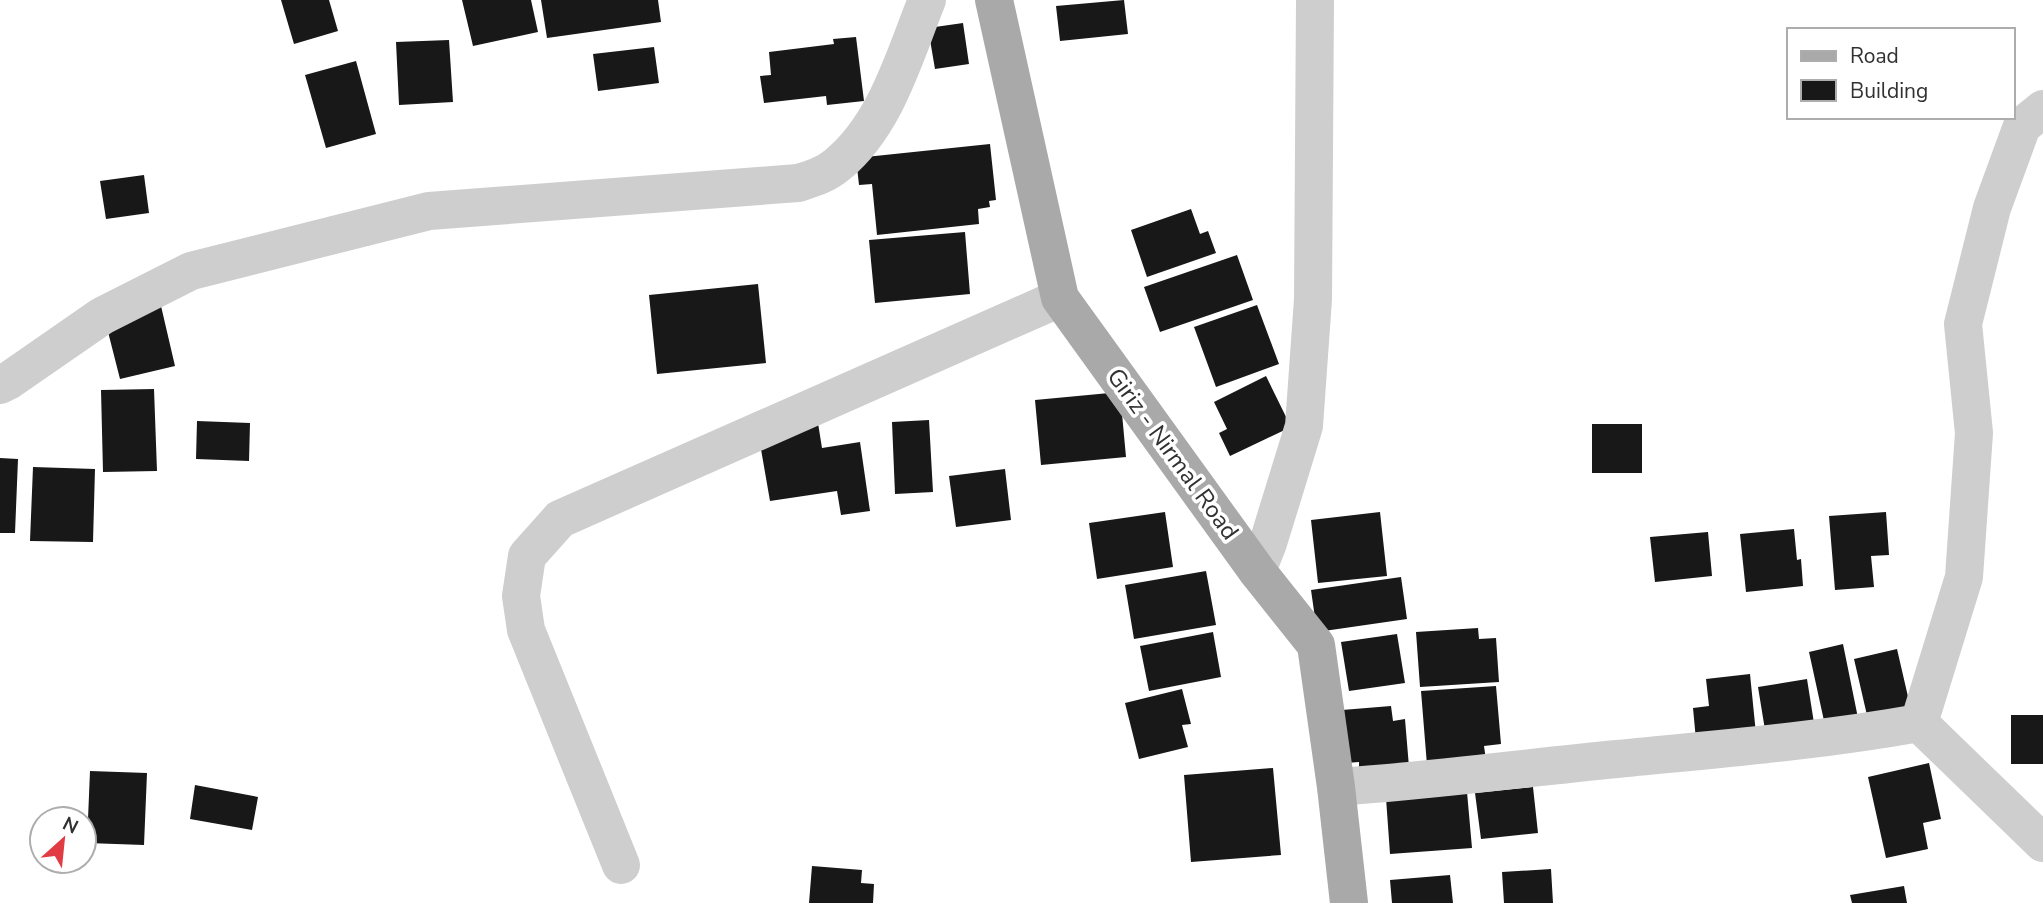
<svg xmlns="http://www.w3.org/2000/svg" width="2043" height="903" viewBox="0 0 2043 903" font-family="'Nunito Sans',sans-serif">
	<rect width="100%" height="100%" fill="#fff"/>
	<!-- building -->
	<path fill="#181818" d="M281,0h48l9,31 -44,13z
		M462,0h69l7,32 -65,14z
		M541,0h117l3,22 -114,16z
		M1124,0l4,34 -68,7 -4,-35z
		M963,23l6,41 -34,5 -7,-41z
		M856,37l8,64 -37,4 -1,-9 -62,7 -4,-27 11,-1 -2,-23 65,-8 -1,-5z
		M449,40l4,62 -54,3 -3,-63z
		M654,47l5,36 -61,8 -5,-37z
		M356,61l20,73 -50,14 -21,-73z
		M990,144l6,56 -7,1 1,6 -12,2 1,15 -102,11 -5,-51 -13,1 -3,-27z
		M144,175l5,38 -43,6 -6,-38z
		M1191,209l9,25 8,-3 8,22 -69,24 -16,-47z
		M965,232l5,62 -95,9 -6,-63z
		M1237,255l16,45 -93,32 -16,-45z
		M758,284l8,79 -109,11 -8,-79z
		M1257,305l22,59 -63,23 -22,-60z
		M161,306l14,60 -55,13 -15,-59z
		M1266,376l25,51 -61,29 -11,-23 8,-4 -13,-27z
		M154,389l3,82 -54,1 -2,-82z
		M1120,392l6,65 -85,8 -6,-65z
		M929,420l4,72 -38,2 -3,-72z
		M197,421l53,2 -1,38 -53,-2z
		M818,423l4,25 38,-6 10,69 -29,4 -4,-24 -67,10 -12,-69z
		M1592,424h50v49h-50z
		M0,458l18,1 -3,74h-15z
		M33,467l62,2 -2,73 -63,-1z
		M1005,469l6,51 -55,7 -7,-51z
		M1165,512l8,55 -76,12 -8,-56z
		M1380,512l7,64 -69,7 -7,-63z
		M1886,512l3,43 -18,1 3,31 -39,3 -6,-74z
		M1794,529l3,31 4,-1 2,27 -57,6 -6,-58z
		M1708,532l4,44 -57,6 -5,-45z
		M1206,571l10,54 -82,14 -9,-54z
		M1401,577l6,42 -90,13 -6,-42z
		M1478,628l1,11 17,-1 3,44 -79,5 -4,-55z
		M1213,632l8,45 -72,14 -9,-45z
		M1397,634l8,49 -56,8 -8,-49z
		M1843,644l16,79 -33,7 -17,-78z
		M1897,649l15,65 -43,10 -15,-65z
		M1750,674l6,60 -60,6 -3,-32 16,-2 -3,-27z
		M1807,679l7,44 -49,7 -7,-43z
		M1496,686l5,58 -17,2 2,14 -59,5 -6,-74z
		M1182,689l9,35 -9,1 6,22 -49,12 -14,-56z
		M1391,706l2,15 12,-2 4,48 -50,4v-9l-13,1 -4,-53z
		M2011,715h32v49h-32z
		M1929,763l12,56 -18,4 5,26 -42,9 -18,-81z
		M1273,768l8,87 -90,7 -7,-87z
		M90,771l57,2 -3,72 -57,-2z
		M195,785l63,12 -6,33 -62,-11z
		M1533,787l5,46 -57,6 -6,-46z
		M1467,792l5,56 -82,6 -4,-56z
		M812,866l50,4 -1,13 13,1 -1,19h-64z
		M1551,869l2,34h-49l-2,-31z
		M1450,875l3,28h-61l-2,-23z
		M1904,886l3,17h-55l-2,-8z"/>
	<g fill="none" stroke-linecap="round" stroke-linejoin="round">
		<!-- minor -->
		<path stroke="#cecece" stroke-width="38" d="M0,385l8,-4 94,-65 89,-45 238,-60 369,-28c13,-4 27,-8 39,-18 49,-40 67,-108 90,-165
			M1257,571l11,-28 36,-117 9,-127 2,-299
			M1919,723l124,120
			M1336,787c94,-6 187,-19 281,-28 101,-10 202,-18 302,-36l45,-146 10,-144 -11,-109 29,-116 30,-82 21,-17
			M621,865l-95,-235 -5,-34 6,-40 33,-37 500,-221"/>
		<!-- major -->
		<path stroke="#a9a9a9" stroke-width="38" d="M994,0l66,298 197,273 59,74 20,142 13,116"/>
	</g>
	<g text-anchor="middle" stroke-width="7" stroke-linejoin="round" paint-order="stroke">
		<!-- street labels -->
		<g font-size="24" fill="#313131" stroke="#fff">
			<text transform="translate(1173 454) rotate(54)" y="8">Giriz - Nirmal Road</text>
		</g>
	</g>
	<!-- legend -->
	<rect x="1787" y="28" width="228" height="91" fill="#ffffff" stroke="#adadad" stroke-width="2"/>
	<rect x="1801" y="51" width="35" height="10" fill="#a9a9a9" stroke="#adadad" stroke-width="2"/>
	<text x="1850" y="63" font-size="21" fill="#313131">Road</text>
	<rect x="1801" y="80" width="35" height="21" fill="#181818" stroke="#adadad" stroke-width="2"/>
	<text x="1850" y="98" font-size="21" fill="#313131">Building</text>
	<!-- north arrow -->
	<g transform="translate(63 840) rotate(27)"><circle r="33" fill="#ffffff" stroke="#adadad" stroke-width="2"/>
	<path d="M0-5L12 26L0 18L-12 26Z" fill="#e13b44"/>
	<text y="-10" font-size="19" font-weight="bold" text-anchor="middle" fill="#313131">N</text>
	</g>
</svg>
